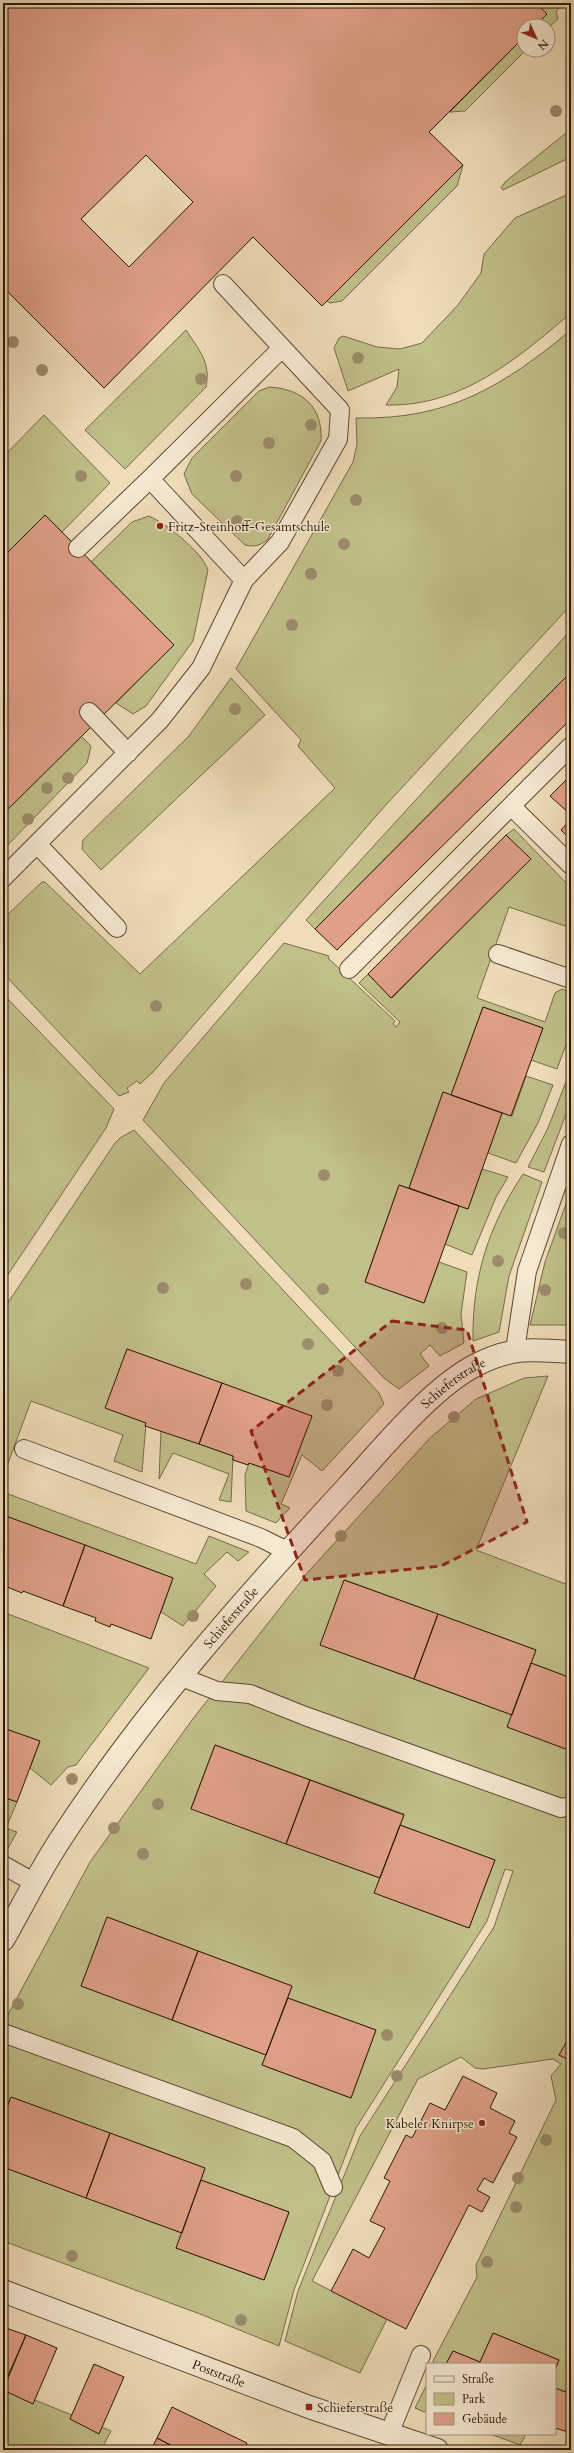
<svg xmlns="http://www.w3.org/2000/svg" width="574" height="2453" viewBox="0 0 574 2453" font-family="Cardo,serif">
	<rect width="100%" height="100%" fill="#efddb9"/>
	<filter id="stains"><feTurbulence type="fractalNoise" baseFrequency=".005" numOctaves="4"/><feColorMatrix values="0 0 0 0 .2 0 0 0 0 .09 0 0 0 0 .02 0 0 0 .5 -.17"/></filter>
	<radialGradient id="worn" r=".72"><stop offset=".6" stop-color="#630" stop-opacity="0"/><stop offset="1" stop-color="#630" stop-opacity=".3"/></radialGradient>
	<!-- green -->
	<path fill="#c1bf8a" stroke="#766b47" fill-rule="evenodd" d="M536,3l27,2 -7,6 2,8 -10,9v-2h-13l12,-12z
		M524,37v13h2l-61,61 -15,1z
		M571,129v28l-68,33 -2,-2 4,-6z
		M463,165l-6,21 -115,115 -12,2 -3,-2z
		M571,193v120c-54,46 -110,94 -185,92l11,-18 2,-18 -51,22 -14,-43 5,-10 4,-2 34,11 23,2 22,-6 36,-38 23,-32 3,-19 31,-36z
		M186,330c13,20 25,32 20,57l-81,82 -40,-39z
		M571,330v275l-187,202 -231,265 -13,12 -3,-3 -10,7 2,4 -10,4 -116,-123v-54l39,-37h3l95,92 195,-186 -37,-42 3,-6 -65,-71 117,-207 4,-18 -1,-26c92,2 146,-31 215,-88z
		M269,387c34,2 54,20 52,54l-53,98c-8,7 -13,8 -23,6l-53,-51 -8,-20 8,-16 67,-67z
		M44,415l66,68 -48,49 -17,-17 -42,42v-86l4,-4 -4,-4v-6z
		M149,516c18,8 53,36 59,54l-15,71 -47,65 -13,8 -17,-11 57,-58 -82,-83 41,-40z
		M571,630v42l-256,257 -9,-9z
		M231,678l34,37 -164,155 -19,-21 1,-9 106,-104z
		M81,736l10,10 -4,17 -84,87v-36z
		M514,829l57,59v40l-62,-21 -32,91 68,24 10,-29 7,-4 9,4v38l-14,38 -26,-9 12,-32 -60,-21 -32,88 -8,-3 -34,96 -10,-3 -34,96 59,22 15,-41 28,10 -6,42 3,29 -24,13 -10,-11 -10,9 9,12 -30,23 -15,-11 -241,-258 21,-37 120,-140 45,13 -1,2 67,63 -2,3 3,3 4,-5 -41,-39 9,-9 24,24 138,-139 -24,-24z
		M3,994l111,115 -8,19 -103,154z
		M526,1076l27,9 -15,38 -22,40 -28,-10 14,-40 10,3z
		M566,1082l5,2v17l-27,71 -16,-5 20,-39z
		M134,1130l245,263 5,11 -62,67 -20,-16 -21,49 9,4 -14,15 -30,-12 -1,-36 4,-12 40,14 22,-61 -184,-67 -21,59 40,15 -4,49 -28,-11 9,-26 -92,-34 -28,76v-167l112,-167 5,-5z
		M482,1169l26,8 -12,20 -24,58 -27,-11 14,-38 9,3z
		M523,1174l19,8 -33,94 -10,56 -26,9c-1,-63 15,-114 50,-167z
		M571,1190v135h-41l15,-63z
		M548,1376l-72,174 95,36v92l-40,-15 5,-13 -191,-70 -24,65 191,70 -4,12 63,24v643l-16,-6v-18l4,-10 -66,-27 -13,29 -27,-11 -7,13h-12l-1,-3 44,-84 -1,-12 80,-165 -5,-24 10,-12 -8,-5 -70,10 -8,-1 -14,-11 -43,22 -106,202 75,38 -27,54 -75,-32 13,-50 62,-155 134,-209 19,-56 -8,-2 -18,52 -131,207 -62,162 -15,56 -79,-32 -197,-73v-74l179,66 -6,15 88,32 25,-68 -88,-32 4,-12 -194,-71 -8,21v-94l87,-162 102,-142 117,-149 121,-133 46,-39 48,-21zM215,1745l189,69 -4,11 95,35 -26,68 -94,-35 5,-15 -189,-70zM107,1917l185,69 -4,12 88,32 -25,68 -89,-33 4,-10 -185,-69z
		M161,1430l72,26 -2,46 -12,-2 10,-26 -56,-21 -14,26z
		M3,1492l193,72 13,-28 40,16 -11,9 -11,-9 -23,22 12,12 -33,40 -22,-14 12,-34 -170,-63z
		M3,1612l146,56 -73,97 -8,2 -17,18 -21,-17 10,-27 -37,-13z
		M3,1797l14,5 -11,26 11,4 -9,16 -5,-2z
		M427,2384v26l-3,2 -9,-4z
		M3,2387l108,44 -10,19h-98z
		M490,2434h36l-6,11z"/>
	<!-- building -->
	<path fill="#dfa087" stroke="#2a1704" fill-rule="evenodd" d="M3,3h533l11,11 -12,12h-11v11l-95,95 34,33 -141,141 -69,-69 -149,151 -101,-101zM146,155l47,47 -64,65 -48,-48z
		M45,515l129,130 -171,169v-257z
		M571,672v47l-234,231 -22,-21z
		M571,775v40l-21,-19z
		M571,819v21l-10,-10z
		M506,835l25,24 -140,139 -23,-24z
		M483,1007l60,21 -32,88 -60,-21z
		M443,1092l59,21 -34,96 -59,-21z
		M399,1185l60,21 -35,97 -59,-21z
		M127,1349l95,34 -23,61 -54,-18 1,-3 -41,-15z
		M222,1383l90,33 -23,61 -40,-14 -1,2 -15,-5v-4l-34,-12z
		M3,1515l82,30 -22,61 -40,-15 -1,2 -15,-6 1,-3 -5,-2z
		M85,1545l88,33 -22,61 -40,-15 -1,3 -15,-6 1,-3 -33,-12z
		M344,1580l94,34 -24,65 -94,-34z
		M438,1614l98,36 -24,65 -98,-36z
		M531,1663l40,15v73l-64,-24z
		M3,1728l37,13 -23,61 -14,-5z
		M215,1745l95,35 -24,64 -95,-35z
		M310,1780l94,35 -24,63 -94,-34z
		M400,1825l95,35 -26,68 -95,-35z
		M107,1917l91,34 -26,69 -91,-34z
		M198,1951l94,35 -26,69 -94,-35z
		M288,1998l88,32 -25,68 -89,-33z
		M571,2034v27l-12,-6z
		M463,2076l34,17 -7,15 25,13 -6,12 8,4 -24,46 -9,-5 -7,12 13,7 -8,15 -13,-7 -63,124 -75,-38 22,-42 16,9 16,-30 -15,-7 20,-40 -6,-3 22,-43 6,3 18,-35 15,7z
		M11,2097l99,36 -24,65 -83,-31v-49z
		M110,2133l95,35 -23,65 -96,-35z
		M201,2180l88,32 -25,68 -88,-32z
		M3,2327l23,8 -23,52z
		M493,2333l66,27 -4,10v-6h-76z
		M26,2335l31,13 -24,56 -30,-14z
		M453,2351l27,11 -1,2h-33z
		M94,2364l30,13 -25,57 -29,-15z
		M555,2388l16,6v39l-16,-5z
		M172,2407l75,36 -3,7h-64l-23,-12z
		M157,2438l23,12h-29z"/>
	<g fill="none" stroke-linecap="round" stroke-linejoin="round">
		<!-- service casing -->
		<g stroke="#5b4831" stroke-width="20">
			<path id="service" d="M150,479l94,101
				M78,548l72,-69 132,-131
				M89,712l39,41
				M511,806l60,-60
				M37,844l80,84
				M3,878l157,-158 41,-52 43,-88 36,-38 58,-103 2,-29 -117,-126
				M498,954l73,25
				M349,969l162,-163 60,59
				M515,1350l12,-79 44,-127
				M24,1449l237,89 26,13
				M179,1676l38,15 33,3 55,22 256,92 10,-2
				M3,1865l32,18
				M3,2033l290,105 29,23 11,26
				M389,2434l32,-79"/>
		</g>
		<!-- minor casing -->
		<g stroke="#5b4831" stroke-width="24">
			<g id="minor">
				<path id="s1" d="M3,1940c19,-33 36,-68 57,-100 83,-128 184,-241 287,-353 35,-38 84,-99 129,-122 35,-18 57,-16 95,-13"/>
				<path id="s2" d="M3,2291l306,116 128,43"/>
			</g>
		</g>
		<!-- service -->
		<use href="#service" stroke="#f5e9d2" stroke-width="18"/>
		<!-- minor -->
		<use href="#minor" stroke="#f5e9d2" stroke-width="22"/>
	</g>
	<!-- trees -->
	<g fill="#9b8c6b">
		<circle cx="556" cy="111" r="6"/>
		<circle cx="13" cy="342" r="6"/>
		<circle cx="358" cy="358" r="6"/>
		<circle cx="42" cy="370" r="6"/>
		<circle cx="201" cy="379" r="6"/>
		<circle cx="311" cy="425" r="6"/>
		<circle cx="269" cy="443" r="6"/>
		<circle cx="81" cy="476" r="6"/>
		<circle cx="236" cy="476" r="6"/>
		<circle cx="356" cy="500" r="6"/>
		<circle cx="237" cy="521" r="6"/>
		<circle cx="344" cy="544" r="6"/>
		<circle cx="311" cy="574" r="6"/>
		<circle cx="292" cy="625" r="6"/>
		<circle cx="235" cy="709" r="6"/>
		<circle cx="68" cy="778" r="6"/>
		<circle cx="47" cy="788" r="6"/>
		<circle cx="28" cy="819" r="6"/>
		<circle cx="156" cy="1006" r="6"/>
		<circle cx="324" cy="1175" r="6"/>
		<circle cx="564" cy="1233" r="6"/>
		<circle cx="498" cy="1261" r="6"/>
		<circle cx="246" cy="1284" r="6"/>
		<circle cx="163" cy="1288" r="6"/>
		<circle cx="323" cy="1289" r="6"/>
		<circle cx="545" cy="1290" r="6"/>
		<circle cx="442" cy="1328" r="6"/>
		<circle cx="308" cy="1344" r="6"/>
		<circle cx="338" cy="1371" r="6"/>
		<circle cx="327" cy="1405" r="6"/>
		<circle cx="454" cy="1417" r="6"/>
		<circle cx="341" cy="1536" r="6"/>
		<circle cx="193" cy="1616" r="6"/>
		<circle cx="72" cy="1779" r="6"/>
		<circle cx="158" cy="1804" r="6"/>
		<circle cx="114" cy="1828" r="6"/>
		<circle cx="143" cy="1854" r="6"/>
		<circle cx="18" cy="2004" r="6"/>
		<circle cx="387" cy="2035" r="6"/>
		<circle cx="397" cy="2076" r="6"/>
		<circle cx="546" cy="2140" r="6"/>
		<circle cx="518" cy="2178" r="6"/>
		<circle cx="516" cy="2207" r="6"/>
		<circle cx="72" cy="2256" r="6"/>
		<circle cx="487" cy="2262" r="6"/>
		<circle cx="241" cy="2320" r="6"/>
	</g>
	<!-- marked area -->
	<path fill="#8f2418" fill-opacity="0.2" stroke="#8f2418" stroke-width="3" stroke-dasharray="8 5" stroke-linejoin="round" d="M392,1321l75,9 60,192 -86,44 -136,14 -54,-149z"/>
	<!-- markers -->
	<g fill="#8f2418" stroke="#f5e9d2" stroke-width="1.5">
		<circle cx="160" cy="526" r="4"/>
		<circle cx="482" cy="2123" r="4"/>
		<rect x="305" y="2403" width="8" height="8" rx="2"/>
	</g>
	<g text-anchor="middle" stroke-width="3" stroke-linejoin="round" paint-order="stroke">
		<!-- poi labels -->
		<g font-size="13" fill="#2a1704" stroke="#f5e9d2" text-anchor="start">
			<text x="168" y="531">Fritz-Steinhoff-Gesamtschule</text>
			<text x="474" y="2128" text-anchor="end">Kabeler Knirpse</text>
			<text x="317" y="2412">Schieferstraße</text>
		</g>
		<!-- street labels -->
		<g font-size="13" fill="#2a1704" stroke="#f5e9d2">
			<text dy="5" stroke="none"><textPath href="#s1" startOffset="720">Schieferstraße</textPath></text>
			<text dy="5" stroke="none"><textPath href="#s1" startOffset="396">Schieferstraße</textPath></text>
			<text dy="5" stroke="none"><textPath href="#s2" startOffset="231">Poststraße</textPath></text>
		</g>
	</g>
	<!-- margin -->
	<rect width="574" height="2453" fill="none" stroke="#efddb9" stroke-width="16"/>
	<rect x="4" y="4" width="566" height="2445" fill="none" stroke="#2a1704" stroke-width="2"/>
	<rect x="8" y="8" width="558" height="2437" fill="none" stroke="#2a1704"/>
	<!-- legend -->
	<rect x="426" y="2363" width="130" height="72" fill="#f5e9d2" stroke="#a49580"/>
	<rect x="434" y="2376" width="20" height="6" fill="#f5e9d2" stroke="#a49580"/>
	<text x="462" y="2383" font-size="12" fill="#2a1704">Straße</text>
	<rect x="434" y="2393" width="20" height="12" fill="#c1bf8a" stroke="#a49580"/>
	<text x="462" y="2403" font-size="12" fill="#2a1704">Park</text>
	<rect x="434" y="2413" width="20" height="12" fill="#dfa087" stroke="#a49580"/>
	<text x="462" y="2423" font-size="12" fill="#2a1704">Gebäude</text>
	<!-- north arrow -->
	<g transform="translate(536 38) rotate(134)"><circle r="19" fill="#f5e9d2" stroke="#a49580"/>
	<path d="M0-3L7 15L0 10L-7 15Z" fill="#8f2418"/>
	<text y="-6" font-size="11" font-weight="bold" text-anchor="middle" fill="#2a1704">N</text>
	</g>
	<rect width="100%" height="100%" filter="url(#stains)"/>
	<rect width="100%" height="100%" fill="url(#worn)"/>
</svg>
